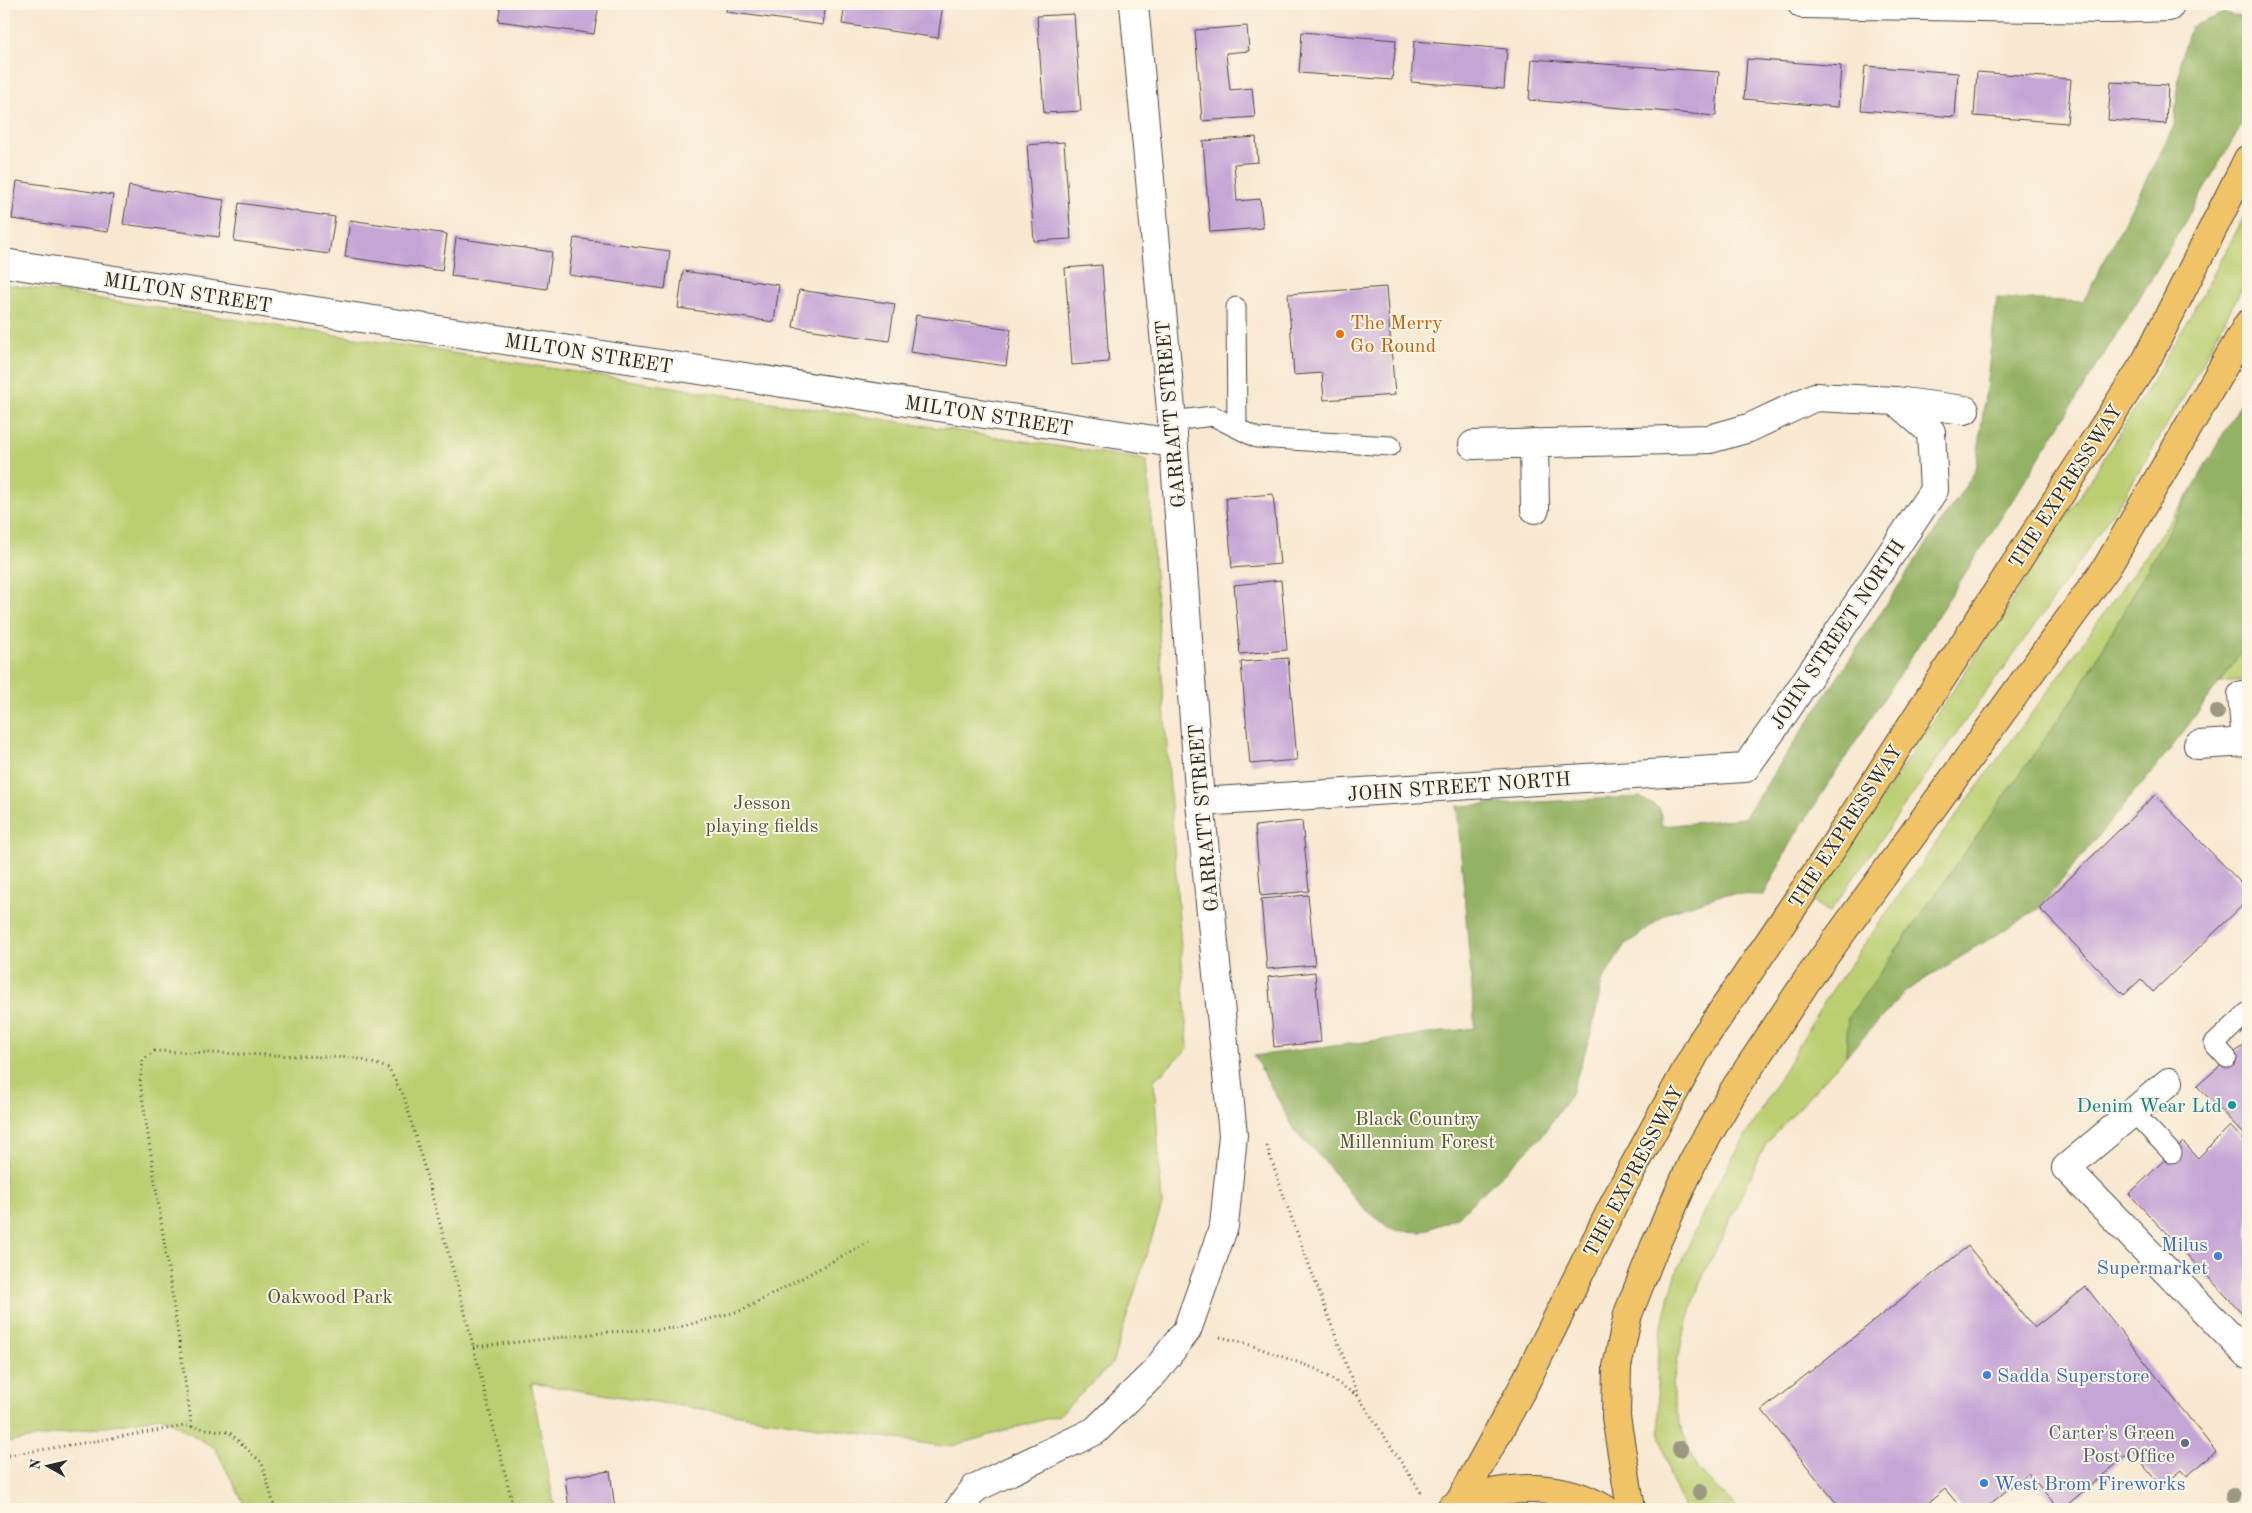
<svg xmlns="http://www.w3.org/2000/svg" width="2252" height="1513" viewBox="0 0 2252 1513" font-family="'Old Standard TT',serif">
	<rect width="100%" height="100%" fill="#fcf5e5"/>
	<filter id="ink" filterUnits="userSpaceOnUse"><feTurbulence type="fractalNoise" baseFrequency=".02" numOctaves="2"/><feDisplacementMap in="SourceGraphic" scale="10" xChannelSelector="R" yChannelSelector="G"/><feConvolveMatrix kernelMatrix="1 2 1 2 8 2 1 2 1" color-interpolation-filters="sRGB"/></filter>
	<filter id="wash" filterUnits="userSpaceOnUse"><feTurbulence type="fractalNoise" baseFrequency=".0096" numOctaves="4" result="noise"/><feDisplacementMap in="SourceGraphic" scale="20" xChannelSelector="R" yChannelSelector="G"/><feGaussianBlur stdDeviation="1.12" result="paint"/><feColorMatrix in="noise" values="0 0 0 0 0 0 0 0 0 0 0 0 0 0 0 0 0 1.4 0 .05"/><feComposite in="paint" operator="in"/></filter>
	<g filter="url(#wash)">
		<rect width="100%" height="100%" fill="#f8e8d1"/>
		<!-- green -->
		<path fill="#bbcf72" stroke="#737d4e" d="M2248,209v68l-61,114 -62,104 -72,105 -117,161 -107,152 -16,-12c80,-120 160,-240 238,-360 70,-108 139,-217 197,-332z
			M4,284l1143,176 41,589 -34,31 8,125 -50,159 -53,51 -110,32 -418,-64 24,126h-312v-7l-28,-54 -53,-31 -158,26z
			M2193,489l-115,203 -230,326 -2,38 -80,88 -66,139 -18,57 -10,48 8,37 17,44 42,40h-54l-15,-33 -10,-42 -3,-47 1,-40 7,-36 13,-42 34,-76 114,-194 112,-159 116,-157z
			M2248,644v36l-28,2z"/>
		<!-- forest -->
		<path fill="#94b264" stroke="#606e48" d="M2224,13l24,6v92l-2,6 -93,159 -136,217 -227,350 -26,52 -40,-1 -55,18 -46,35 -21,35 -10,48 -21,64 -31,44 -84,80 -35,14 -29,-2 -32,-25 -35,-43 -28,-28 -43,-78 221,-28 -18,-222 183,-9 20,12 2,17 82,-8 232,-348 21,-172 86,4 91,-176 7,-69 10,-30z
			M2248,390v254l-76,103 -133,161 -133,83 -60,65 2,-38 230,-326z"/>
		<g id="blocks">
			<!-- building -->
			<path fill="#c5a4d6" d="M501,4h98l-5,30 -96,-13z
				M727,4h99l-3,21 -97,-13z
				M845,4h98l-5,34 -96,-14z
				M1074,14l7,97 -37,2 -7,-97z
				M1247,26l2,25 -23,2 4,37 22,-2 3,29 -53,4 -7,-91z
				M1302,32l94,8 -4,40 -93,-7z
				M1414,41l93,8 -3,40 -93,-7z
				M1532,59l187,13 -3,44 -187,-16z
				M1747,59l94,7 -3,41 -94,-8z
				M1865,66l93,7 -3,44 -94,-7z
				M1977,72l94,7 -4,44 -93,-7z
				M2111,82l57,3 -2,39 -58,-4z
				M1256,137l2,25 -24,2 2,23 1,14 23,-2 3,29 -53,4 -7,-91z
				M1064,142l7,97 -37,2 -7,-96z
				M17,181l96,14 -5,37 -96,-13z
				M129,186l95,14 -5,37 -96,-13z
				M239,203l96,14 -6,37 -95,-13z
				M350,220l97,14 -5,37 -97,-14z
				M456,238l96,14 -5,37 -96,-13z
				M574,238l96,13 -5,38 -96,-14z
				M1102,265l7,97 -37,3 -7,-97z
				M683,271l96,14 -5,37 -96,-14z
				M1386,287l9,108 -71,5 -2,-27 -28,2 -6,-81z
				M799,290l96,14 -6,37 -96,-14z
				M916,315l95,14 -5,37 -96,-14z
				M1273,494l7,70 -48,4 -6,-70z
				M1281,580l6,70 -47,4 -6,-69z
				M1288,658l9,102 -47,4 -9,-102z
				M2155,795l93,95v10l-95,92 -12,-13 -17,16 -85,-87z
				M1302,821l7,70 -48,5 -6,-70z
				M1308,895l7,70 -48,4 -6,-70z
				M1315,972l6,70 -47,5 -6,-70z
				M2248,1041v97l-51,-52z
				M2230,1126l18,19v174l-119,-125 54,-52 15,16z
				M1968,1246l66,82 52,-41 130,165 -29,24 -5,-6 -21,17 -29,-36 -70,58h-3l-31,-36 -44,36h-22l-17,-20 -24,20h-80l-79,-99z
				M610,1471l5,38h-46l-4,-32z"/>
		</g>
	</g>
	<g filter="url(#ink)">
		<use href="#blocks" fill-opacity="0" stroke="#4a4744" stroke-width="1"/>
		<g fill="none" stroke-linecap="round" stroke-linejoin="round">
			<!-- service casing -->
			<g stroke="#4a4744" stroke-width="21">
				<path id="service" d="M1236,307l1,121
					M1172,421l41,-5 44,22 134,8
					M2227,1058l-13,-14 34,-32
					M2133,1112l39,41"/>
			</g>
			<!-- minor casing -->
			<g stroke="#4a4744" stroke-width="30">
				<path id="minor" d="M1802,4l306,5 61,-2
					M4,263l1169,180
					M1896,401l69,9
					M1534,443l1,66
					M2242,695l4,47
					M2198,745l50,-3
					M1200,802l545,-34 36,-50 153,-228 -3,-58 -35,-31 -81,-4 -66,31 -39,11 -237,6
					M2169,1082l-103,86 182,187
					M959,1509l16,-21 120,-57 60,-59 32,-42 37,-104 9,-91 -33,-333 -28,-381 -38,-417"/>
			</g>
			<!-- trunk casing -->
			<g stroke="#4a4744" stroke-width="30">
				<path id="trunk" d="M1459,1503l64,-116 99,-199 80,-147 120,-177 324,-503 102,-202
					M1451,1508c46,-24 108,-27 154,1
					M1631,1509l-15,-92 1,-50 11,-53 26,-66 39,-87 41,-71 74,-111 299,-412 141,-243"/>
			</g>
			<!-- path -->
			<path stroke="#4a4744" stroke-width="3" stroke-dasharray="1 4" stroke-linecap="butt" d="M1267,1146l19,57 72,193 64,98
				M1220,1337l22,5 74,27 42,27
				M473,1347l137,-15 66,-4 67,-18 125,-68
				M192,1427l-52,-345 3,-22 11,-9 202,7 32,10 16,28 60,213 50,200
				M4,1456l181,-30 44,6 33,31 13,46"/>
			<!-- service -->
			<use href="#service" stroke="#fff" stroke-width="19"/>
			<!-- minor -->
			<use href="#minor" stroke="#fff" stroke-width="28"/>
			<!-- trunk -->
			<use href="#trunk" stroke="#f1c369" stroke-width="28"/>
		</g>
		<!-- trees -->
		<g fill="#9b9780">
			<circle cx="2217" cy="712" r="8"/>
			<circle cx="1680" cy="1449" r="8"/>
			<circle cx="1700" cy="1492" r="8"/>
			<circle cx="2233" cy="1496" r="8"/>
		</g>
	</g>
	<!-- markers -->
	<circle fill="#e8710a" stroke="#fcf5e5" stroke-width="2" cx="1340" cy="334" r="5"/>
	<circle fill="#0f9aa8" stroke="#fcf5e5" stroke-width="2" cx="2232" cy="1105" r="5"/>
	<g fill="#3f7fe0" stroke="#fcf5e5" stroke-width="2">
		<circle cx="2218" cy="1256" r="5"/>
		<circle cx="1987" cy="1375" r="5"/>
		<circle cx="1984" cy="1483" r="5"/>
	</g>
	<circle fill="#5c6f8a" stroke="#fcf5e5" stroke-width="2" cx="2185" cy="1443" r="5"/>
	<g text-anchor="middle" stroke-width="4" stroke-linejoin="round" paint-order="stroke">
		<!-- street labels -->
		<g font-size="20" fill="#2b2b2b" stroke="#fcf5e5">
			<text transform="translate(188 292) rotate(9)" y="7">MILTON STREET</text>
			<text transform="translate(589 353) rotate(9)" y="7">MILTON STREET</text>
			<text transform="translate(1170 414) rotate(-95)" y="7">GARRATT STREET</text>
			<text transform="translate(989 415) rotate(9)" y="7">MILTON STREET</text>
			<text transform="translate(2065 486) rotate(-57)" y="7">THE EXPRESSWAY</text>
			<text transform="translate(1837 634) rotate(-56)" y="7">JOHN STREET NORTH</text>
			<text transform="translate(1459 786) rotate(-4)" y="7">JOHN STREET NORTH</text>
			<text transform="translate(1203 818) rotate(-95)" y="7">GARRATT STREET</text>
			<text transform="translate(1845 826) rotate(-57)" y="7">THE EXPRESSWAY</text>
			<text transform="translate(1633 1171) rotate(-62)" y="7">THE EXPRESSWAY</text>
		</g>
		<!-- food labels -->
		<g font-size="20" fill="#c56008" stroke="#fcf5e5" text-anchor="start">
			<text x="1350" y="329">The Merry<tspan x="1350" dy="23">Go Round</tspan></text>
		</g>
		<!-- park labels -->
		<g font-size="20" fill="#4f543d" stroke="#fcf5e5">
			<text x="762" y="809">Jesson<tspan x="762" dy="23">playing fields</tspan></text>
			<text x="1417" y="1125">Black Country<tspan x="1417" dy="23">Millennium Forest</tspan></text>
			<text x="330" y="1303">Oakwood Park</text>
		</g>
		<!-- culture labels -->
		<g font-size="20" fill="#0d838f" stroke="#fcf5e5" text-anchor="end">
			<text x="2222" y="1112">Denim Wear Ltd</text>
		</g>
		<!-- shop labels -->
		<g font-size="20" fill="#366cbe" stroke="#fcf5e5" text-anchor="start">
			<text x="2208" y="1251" text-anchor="end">Milus<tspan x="2208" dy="23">Supermarket</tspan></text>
			<text x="1997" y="1382">Sadda Superstore</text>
			<text x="1994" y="1490">West Brom Fireworks</text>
		</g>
		<!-- service labels -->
		<g font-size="20" fill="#4e5e75" stroke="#fcf5e5" text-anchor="end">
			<text x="2175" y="1439">Carter's Green<tspan x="2175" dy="23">Post Office</tspan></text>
		</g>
	</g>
	<!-- margin -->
	<rect width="2252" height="1513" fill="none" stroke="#fcf5e5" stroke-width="20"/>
	<!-- north arrow -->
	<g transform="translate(48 1466) rotate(278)" stroke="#fcf5e5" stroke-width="4" paint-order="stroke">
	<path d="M0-4L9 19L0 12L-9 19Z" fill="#2b2b2b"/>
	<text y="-8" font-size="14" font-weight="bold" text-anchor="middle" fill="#2b2b2b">N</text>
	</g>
</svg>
